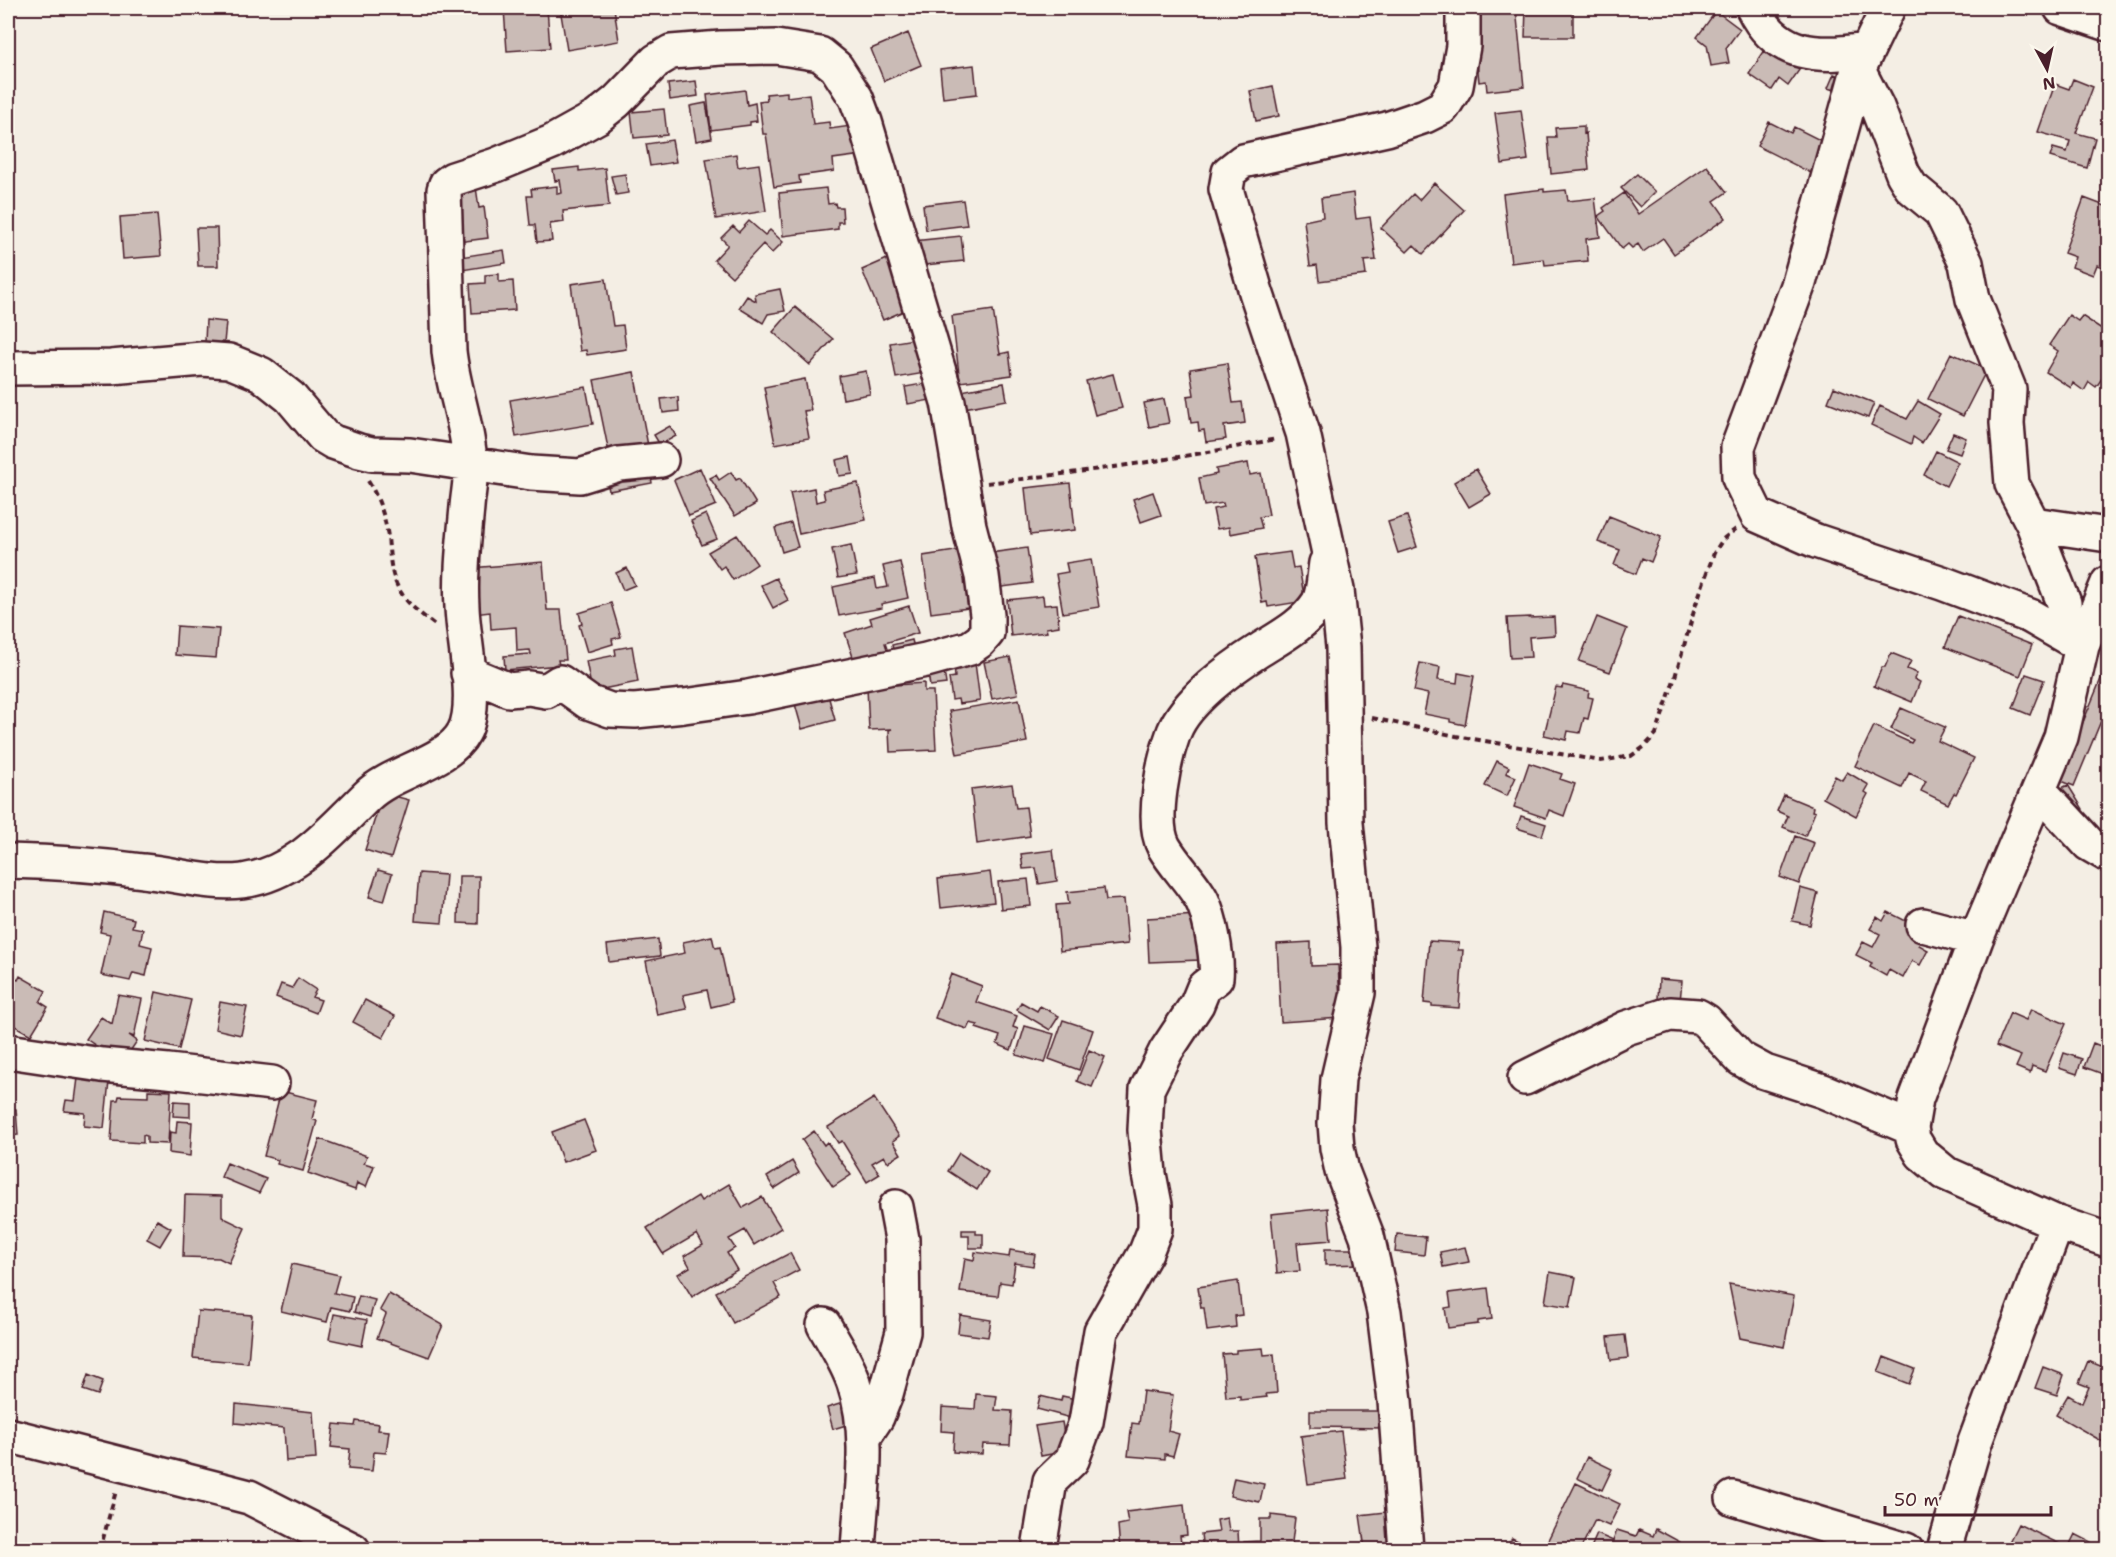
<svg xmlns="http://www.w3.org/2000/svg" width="2116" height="1557" viewBox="0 0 2116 1557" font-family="'Shantell Sans',sans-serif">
	<rect width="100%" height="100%" fill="#f4eee4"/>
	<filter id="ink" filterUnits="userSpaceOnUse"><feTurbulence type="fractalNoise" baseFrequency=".0167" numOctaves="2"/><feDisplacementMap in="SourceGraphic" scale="12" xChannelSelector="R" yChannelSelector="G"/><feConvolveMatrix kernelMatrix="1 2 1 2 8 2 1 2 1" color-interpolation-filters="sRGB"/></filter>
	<g filter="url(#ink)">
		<!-- building -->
		<path fill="#cabbb6" stroke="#4a1f2b" stroke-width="1.5" d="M522,8h25l3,40 -43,3 -3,-42z
			M560,8h54l5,33 -52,9z
			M1472,8h44l8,79 -37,4 -1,-10 -7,1z
			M1526,8h47v29h-48z
			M1716,11l24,18 -14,19 3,15 -18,3 -4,-21 -10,-8z
			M908,33l13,32 -37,16 -13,-32z
			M1771,41l33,22 -16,23 -9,-7 -7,11 -23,-16z
			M974,65l3,29 -34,4 -3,-29z
			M1834,74l17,7 -6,13 -17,-6z
			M2073,79l20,8 -17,46 19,5 -8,30 -37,-11 3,-9 14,4 3,-11 -32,-9 17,-48 14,5z
			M696,81l2,15 -28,4 -2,-16z
			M1273,86l6,30 -23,5 -6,-30z
			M745,90l2,15 8,-2 2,18 -7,1v3l-39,5 -4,-35z
			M787,92v5l22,-3 4,30 16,-2 1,7 28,-4 4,30 -29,4 1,12 -35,5 1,7 -26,4 -8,-53h-3l-4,-33 8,-1 -1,-6z
			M706,103l6,35 -16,3 -6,-35z
			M664,109l3,26 -33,3 -3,-26z
			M1521,110l7,50 -26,4 -7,-51z
			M1769,122l22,11 3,-6 34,17 -15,30 -56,-28z
			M1584,126v8l2,-1 3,37 -38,4 -3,-37h8l-1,-9z
			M672,140l4,22 -26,4 -4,-22z
			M736,154l2,13 21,-3 7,47 -50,8 -10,-60z
			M1707,166l20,26 -13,9 12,17 -52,36 -11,-16 -20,14 -5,-8 -6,4 -4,-4 -6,5 -24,-33 7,-5 -2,-3 21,-15 14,21z
			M579,167v4l26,-3 4,38 -46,5 1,11 -14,2 2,17 -15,1 -2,-17h-5l-3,-29h5l-1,-7 26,-3v8l5,-1 -2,-13 -5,1 -2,-11z
			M625,174l3,19 -12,2 -5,-19z
			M1637,174l18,18 -15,15 -19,-19z
			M1434,183l30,27 -41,44 -9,-9 -7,7 -26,-24 32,-34 6,6z
			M476,187l3,21 5,-1 4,31 -30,4 1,-53z
			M826,188l2,16 7,-1 1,4h6l1,15h-5v7l-55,7 -4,-43z
			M1544,189v3l22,-2 2,11 27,-3 5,39 -14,2 2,22 -43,4 -1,-6 -33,4 -8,-69z
			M1353,193l3,26 14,-2 6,43 -12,1 2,14 -47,6 -2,-16 -7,1 -6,-45 19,-4 -2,-19z
			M2084,198l24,9v43l-5,17 -6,-2 -4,10 -21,-8 3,-10 -11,-4z
			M963,200l4,25 -41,5 -3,-25z
			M157,214l4,42 -38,3 -3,-42z
			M749,221l16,14 5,-5 13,12 -11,11 -9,-9 -31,33 -18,-17 13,-14v-2l-6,-6 12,-12 6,6z
			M196,228h21l1,38h-20z
			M961,236l3,25 -49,5 -2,-25z
			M504,250l2,13 -44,7 -2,-13z
			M894,256l21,50 -32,14 -21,-50z
			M499,274v8l14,-1 2,29 -43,3 -2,-29 15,-1v-8z
			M606,279l7,47 10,-1 3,24 -39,6 -1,-5 -6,1 -9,-67z
			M780,289l5,22 -17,3 -5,9 -24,-15 8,-12 9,5 -1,-7z
			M795,307l38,32 -23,26 -37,-33z
			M993,310l7,44 9,-2 3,23 -52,7 -8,-66z
			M2069,315l9,6 4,-5 26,17v37l-12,17 -7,-5 -5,9 -11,-8 -2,5 -25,-16 12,-21 -9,-6z
			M206,320l20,2 -2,21 -19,-1z
			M919,338l6,35 -29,5 -6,-35z
			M1951,353l36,16 -24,47 -35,-17z
			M1227,363l6,40 9,-1 3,21 -21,3 2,13 -20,3 -2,-12 -5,1 -1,-9 -7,1 -4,-27 7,-1 -4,-26z
			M866,371l4,23 -27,5 -4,-23z
			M634,372l15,79 -39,7 -16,-78z
			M1113,374l9,34 -27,7 -9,-34z
			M805,379l6,31 -7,1 5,27 -34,6 -11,-57z
			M928,383l3,17 -23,4 -3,-17z
			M1004,383l3,17 -43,8 -3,-17z
			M586,387l7,37 -77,13 -6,-37z
			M1834,387l40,16 -6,15 -40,-16z
			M678,397l1,14 -16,2 -2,-14z
			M1164,399l5,24 -20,4 -5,-24z
			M1918,401l22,13 -18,29 -9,-6 -2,7 -40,-19 9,-19 27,13z
			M670,426l6,10 -16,9 -6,-10z
			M1953,433l13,5 -6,16 -14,-5z
			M1936,451l22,11 -12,24 -22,-11z
			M850,457l3,17 -14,2 -3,-16z
			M1248,463l2,12 11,-2 8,42 -10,2 3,11 -32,6 -1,-7 -12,2 -4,-20 11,-2 -1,-4 -19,3 -5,-28 18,-4 -1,-5z
			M649,464l3,19 -43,8 -3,-18z
			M700,468l16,37 -27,11 -15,-36z
			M1476,469l15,25 -22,13 -15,-25z
			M731,472l5,8 4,-2 16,26 -21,12 -25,-38 6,-3 3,5z
			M858,483l8,37 -67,14 -9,-41 24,-5 2,14 9,-2 -2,-10z
			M1070,483l5,47 -45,5 -5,-47z
			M1153,492l8,23 -20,7 -8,-23z
			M706,514l11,25 -15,6 -11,-24z
			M1407,516l10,31 -19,6 -10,-31z
			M1609,516l52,21 -10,25 -9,-4 -6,16 -22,-9 6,-15 -22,-8z
			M791,523l7,24 -16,5 -7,-24z
			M737,535l20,29 -24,16 -9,-14 -4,3 -12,-17z
			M851,545l6,30 -19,3 -6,-29z
			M1027,548l5,35 -37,5 -5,-35z
			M961,550l17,39 -12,2 2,17 -37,5 -8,-57z
			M1290,552l3,16 6,-1 6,34 -37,6 -1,-5 -5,1 -7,-46z
			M1091,559l8,48 -36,6 -7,-39 12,-2 -2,-9z
			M543,562l4,48h14l5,50h-8l1,5 -54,5 -1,-14 27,-2 -1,-4 -13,1 -1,-24 -25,2 -1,-17 -16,2 -4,-46z
			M900,562l8,36 -27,6 1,4 -43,8 -6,-29 42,-9 2,11 11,-2 -5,-21z
			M627,568l8,17 -12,5 -7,-17z
			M776,578l12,22 -15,8 -12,-23z
			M1043,596l1,9 13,-1 2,22 -13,2 1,4 -36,4 -4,-36z
			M611,603l10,34 -9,2 1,5 -26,8 -8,-27 3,-1 -3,-11z
			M909,606l9,27 -33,10 5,15 -33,11 -12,-36 27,-9 -2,-6z
			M1958,616l74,29 -12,31 -75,-29z
			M1530,617l-1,1 25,-1 1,18 -26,2 2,20 -21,1 -3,-40z
			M1597,617l30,12 -17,43 -31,-11z
			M177,626l42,3 -3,29 -41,-3z
			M912,640l5,19 -21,5 -4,-19z
			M632,646l6,36 -46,9 -6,-30 30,-6 -1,-6z
			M1891,653l20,8 -4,8 10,4 -3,6 6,3 -8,20 -38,-16 8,-19h3z
			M1010,657l8,37 -26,5 -8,-37z
			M2108,662v42l-34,82 -15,-6z
			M975,663l5,38 -21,3 -1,-5 -6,1 -3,-22 6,-1 -1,-11z
			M1420,663l20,4 -2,13 19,3 1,-10 16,3 -9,49 -15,-3v-3l-26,-5 4,-20 -14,-3z
			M944,671l2,13 -16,2 -2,-13z
			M2026,674l18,6 -14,35 -17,-7z
			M924,683v8h9l3,59 -46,2 -1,-22 3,-1 -23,1 -2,-43z
			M1563,685l26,6 -1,6 5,1 -5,21 -4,-1 -4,15 -12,-2 -2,9 -22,-5 12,-48 6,1z
			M828,695l7,25 -33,9 -7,-25z
			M1019,699l8,43 -70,12 -8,-43z
			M1901,708l44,19 -7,14 36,17 -18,36 -2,-1 -6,11 -27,-13 5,-10 -17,-8 -7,15 -47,-22 19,-40 37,17 2,-3 -22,-11z
			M1497,761l12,6 -3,6 10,4 -9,19 -22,-10z
			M1529,763l33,11 -2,5 15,5 -11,32 -15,-6 -3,8 -32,-11z
			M1847,772l22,13 -4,7 3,2 -12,22 -33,-18 12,-22 7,4z
			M1012,784l4,24 10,-1 4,29 -53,8 -6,-55z
			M2068,785l15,24 -12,8 -16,-26z
			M383,793l26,7 -18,58 -26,-8z
			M1784,795l29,12 -1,4 3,1 -10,24 -22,-9 5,-11 -11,-5z
			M1521,816l25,8 -4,12 -25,-8z
			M1795,836l19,7 -15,41 -19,-7z
			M1053,850l4,31 -18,3 -3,-16 -13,1 -2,-15z
			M378,870l14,4 -8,27 -15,-4z
			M990,872l4,30 -53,6 -3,-29z
			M419,873l27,2 -4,48 -27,-2z
			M459,876h20l-1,48 -20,-1z
			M1028,879l3,27 -30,3 -3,-27z
			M1104,888l2,12 18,-1 4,45 -68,7 -4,-46 13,-1 -2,-12z
			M1800,888l18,5 -8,32 -18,-4z
			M104,912l30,7 -2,8 11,2 -3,15 12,3 -6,29 -13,-3 -3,8 -29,-6 9,-41 -10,-2z
			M1888,912l28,14 7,11 -4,8 9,5 -8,15 -8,-4 -9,17 -14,-8 -3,6 -16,-9 2,-4 -16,-8 7,-13 10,5 7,-13 -10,-5 7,-12 6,4z
			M1198,915l2,45 -51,2 -2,-44z
			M712,936l2,9 2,3 4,-1 12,55 -21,5 -4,-17 -24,5 4,14 -30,6 -11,-54 39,-8 -2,-11z
			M658,939l2,17 -51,6 -2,-17z
			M1429,941l30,2 -1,7h5l-4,58 -27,-2v-2l-8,-1z
			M1311,942v24l27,-1 3,53 -60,4 -4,-78z
			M951,974l31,12 -6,16 41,14 -4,11 5,2 -7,21 -14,-6 3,-8 -24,-8 2,-3 -8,-2 -3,6 -32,-11z
			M10,976l8,4 2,-4 26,15 -6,11 8,5 -17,28 -23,-13v-42z
			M298,978l18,12 -4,7 9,3 -5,13 -40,-16 5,-13 11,4z
			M1659,979l23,2 -2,20 -22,-2z
			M156,992l35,8 -12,49 -34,-8z
			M118,995l24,4 -8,38 -5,-2 8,6 -15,22 -36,-24 15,-22 11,7z
			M365,1000l30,16 -12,22 -30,-16z
			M220,1002l27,5 -6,28 -26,-6z
			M1021,1002l16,9 3,-5 19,10 -9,14 -33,-20z
			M2031,1009l35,15 -21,47 -13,-5 -2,7 -14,-6 5,-11 -25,-10 14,-33 16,7z
			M1063,1020l30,10 -14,40 -30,-11z
			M1025,1026l29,8 -9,29 -29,-8z
			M2093,1043l15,6v27l-24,-9z
			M1089,1050l16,7 -13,30 -15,-6z
			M2064,1053l18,6 -5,15 -18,-6z
			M78,1078l31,3 -5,47 -20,-2 1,-13 -21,-2 2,-11 9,1z
			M148,1090l23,1 -3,53 -21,-1v-7l-4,-1v8l-32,-2 3,-41h4l1,-4 29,1z
			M281,1091l36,9 -5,19 5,2 -14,50 -26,-7 1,-4 -14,-4z
			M874,1098l25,38 -6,5 8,13 -13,8 -4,-6 -12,7 8,11 -13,8 -25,-41 -4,2 -10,-16z
			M174,1101l16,1v15l-17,-1z
			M16,1109l2,26 -10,1v-26z
			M584,1120l12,30 -33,12 -11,-30z
			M177,1121l15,1 -2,34 -21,-3 1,-21 6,1z
			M814,1131l10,14 3,-3 24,33 -18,12 -31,-47z
			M320,1139l47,17 -3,7 10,3 -8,21 -9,-4 -2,7 -47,-17z
			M959,1153l29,19 -11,18 -29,-19z
			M792,1161l7,12 -25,16 -7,-12z
			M227,1163l39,16 -7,14 -38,-16z
			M729,1184l14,24 19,-11 19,31 -27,17 -9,-15 -16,9 6,9 -8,5 10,17 -45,27 -14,-23 12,-7 -6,-11 19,-11 -6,-11 -34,20 -16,-26 51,-32 3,5z
			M185,1195l37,1v21l23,11 -16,35 -10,-5 -36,-1z
			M1328,1208l3,32 -34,3 3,28 -23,2 -6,-59z
			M157,1220l14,8 -11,18 -13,-7z
			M962,1230h14v4h7v14h-14v-12h-7z
			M1397,1234l29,3 -2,18 -29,-3z
			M1465,1247l4,15 -26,5 -3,-15z
			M1325,1249h39v15l-39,1z
			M1010,1250l25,4 -2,12 -18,-3 -3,21 -12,-2 -2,14 -38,-4 5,-34 9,2 1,-8 34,5z
			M790,1253l9,17 -25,13 7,14 -48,26 -17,-31z
			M292,1264l47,11 -5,18 19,4 -3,14 -19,-4 -4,15 -46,-11z
			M1550,1272l26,5 -6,30 -25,-4z
			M1238,1281l4,34 -7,1 1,11 -29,4 -3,-23h-3l-3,-21z
			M1729,1284l65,12 -10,51 -44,-9z
			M1488,1288l4,31 -14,2v3l-30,4 -3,-20 6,-1 -2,-14z
			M389,1294l54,31 -14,32 -52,-19 9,-24 -6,-4z
			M359,1296l16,4 -5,17 -16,-5z
			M198,1311l54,4 -4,48 -55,-5z
			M334,1314l33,6 -5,26 -33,-7z
			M960,1315l31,5 -3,17 -30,-4z
			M1625,1335l3,23 -17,2 -3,-23z
			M1263,1348l1,7 10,-1 3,39 -11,1 1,3 -27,3v-4l-14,1 -4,-43 14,-1v-3z
			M1884,1357l31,12 -6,15 -31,-12z
			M2088,1361l20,8v71l-3,3 -49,-28 12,-20 14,8 7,-16 -10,-4z
			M2043,1367l21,8 -7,20 -22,-7z
			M88,1375l15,6 -5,14 -15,-5z
			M1143,1391l30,4 -5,36 11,3 -6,22 -8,-2v5l-37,-3 4,-33 7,1z
			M976,1394l21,2 -2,14 17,1 -2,34 -27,-1 -1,10 -29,-2 1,-20 -13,-1 1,-24 33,2z
			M1040,1396l21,5 1,-5 14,3 -5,19 -34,-9z
			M849,1401l7,21 -23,7 -6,-21z
			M236,1404l77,8 3,47 -30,2 -2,-33 -49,-5z
			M1310,1411h75v17l-75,-1z
			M356,1421l23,3 -1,6 11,1 -3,22 -12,-1 -2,19 -24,-2 2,-20 -19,-2 3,-23 21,2z
			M1062,1422l5,29 -26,5 -6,-30z
			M1341,1431l6,48 -39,5 -7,-48z
			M1587,1457l25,12 -10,21 -25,-12z
			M1234,1478l30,6 -4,18 -30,-6z
			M1576,1483l44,21 -11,22 -14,-6 -15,30h-23l-11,-6z
			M1184,1505l3,30 -7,1 2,14h-62l-2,-25 10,-2 -2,-11z
			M1386,1512l5,33 -26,4 -5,-34z
			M1271,1515l24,3 -4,32h-47v-8l16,-1v-22h11z
			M1227,1518l2,13h9l1,19h-36l-2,-16 18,-2 -2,-12z
			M2018,1524l50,24 7,-14 16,8 -3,8h-83z
			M1656,1529l24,13 -4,8h-86l7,-16 16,7 4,-11 19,6 3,-6 14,6z
			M1512,1538l24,12h-30z"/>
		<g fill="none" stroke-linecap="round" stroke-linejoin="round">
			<!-- minor casing -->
			<g stroke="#4a1f2b" stroke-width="38">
				<path id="minor" d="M1753,8c24,50 67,49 114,42
					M1888,8l-30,62 -59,213 -61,164 1,31 18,37 59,26 126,42 88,33 52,30
					M2061,8l47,16
					M1858,70l19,37 26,67 8,13 30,25 25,51 7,36 36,90 -2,34 5,61 21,40 31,79 3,33
					M8,368l103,-1 91,-8 27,2 32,13 29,23 33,39 10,6 26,9 13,3 38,1 121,18 49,3 39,-12 42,-4
					M2033,524l75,11
					M2108,583l-26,63 -21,91 -85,202 -60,160 -5,29 2,11 9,15 23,19 112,50 51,17
					M2039,790l50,54 19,11
					M8,861c45,1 90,4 135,10 32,3 67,14 99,10 54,-7 88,-49 125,-85 25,-25 81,-33 97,-64 15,-28 -1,-91 -2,-125 -2,-33 2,-66 5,-100 1,-14 5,-30 3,-45 -2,-37 -17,-73 -21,-111l-5,-161 2,-6 7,-5 43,-14 56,-23 45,-25 19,-15 40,-41 15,-9 50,-4 55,-1 44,7 16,13 20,31 9,24 83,280 21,124 13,50 5,39v18l-7,8 -10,7 -44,12 -178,37 -64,9 -49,5 -25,-1 -22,-8 -28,-20 -14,9 -17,-3 -20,2 -41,-17
					M1923,925l53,14
					M8,1051l94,14 66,6 104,12
					M1525,1078l101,-50 44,-14 28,2 8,5 35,38 24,13 58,19 88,37
					M824,1325c10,18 23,37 30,58 18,53 7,111 4,167
					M8,1435l241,62 104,53
					M865,1435l12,-18 9,-23 17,-62 -1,-93 -6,-32
					M1733,1498l173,52
					M1041,1550l-1,-8 10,-61 22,-21 14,-38 15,-91 45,-79 9,-23v-24l-6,-31 -4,-44 2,-41 19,-38 31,-47 7,-17 12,-9c2,-19 -6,-67 -17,-83 -10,-16 -25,-31 -35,-48 -14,-26 0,-88 10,-115 12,-31 57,-64 84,-81 22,-14 46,-26 60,-48 6,-10 6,-29 8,-40
					M1406,1550l-11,-149 -11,-89 -17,-76 -25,-65 -5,-23 -2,-25 3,-44 20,-86v-46l-12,-124 -3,-176 -6,-57 -34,-157 -47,-141 -30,-103 3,-17 14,-11 144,-32 38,-13 18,-9 13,-21 7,-40v-38
					M1944,1550l31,-108 82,-219"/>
			</g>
			<!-- path -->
			<path stroke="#4a1f2b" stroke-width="4" stroke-dasharray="6 4.5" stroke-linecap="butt" d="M368,481c11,17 17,36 20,56 2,20 2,40 14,57 8,13 22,22 34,32
				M987,483c97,-11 193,-24 289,-44
				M1372,718l84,18 145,25 30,-5 13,-9 12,-13 19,-57 21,-73 18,-51 9,-14 13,-10
				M100,1550l16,-59"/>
			<!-- minor -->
			<use href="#minor" stroke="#fbf7ec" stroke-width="33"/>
		</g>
	</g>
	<!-- margin -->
	<rect width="2116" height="1557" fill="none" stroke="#fbf7ec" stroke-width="30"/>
	<rect x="15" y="15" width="2086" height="1527" fill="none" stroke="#4a1f2b" stroke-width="2" filter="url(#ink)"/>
	<!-- north arrow -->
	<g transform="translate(2047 69) rotate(172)" stroke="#fbf7ec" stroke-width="4.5" paint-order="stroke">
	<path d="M0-4.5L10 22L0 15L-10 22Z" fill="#4a1f2b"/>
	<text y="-9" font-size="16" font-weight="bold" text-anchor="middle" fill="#4a1f2b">N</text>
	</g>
	<!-- scale -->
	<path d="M1885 1506v9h166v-9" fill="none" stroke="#4a1f2b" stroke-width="3"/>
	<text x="1894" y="1506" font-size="18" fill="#4a1f2b" stroke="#fbf7ec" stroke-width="4.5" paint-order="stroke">50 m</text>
</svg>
